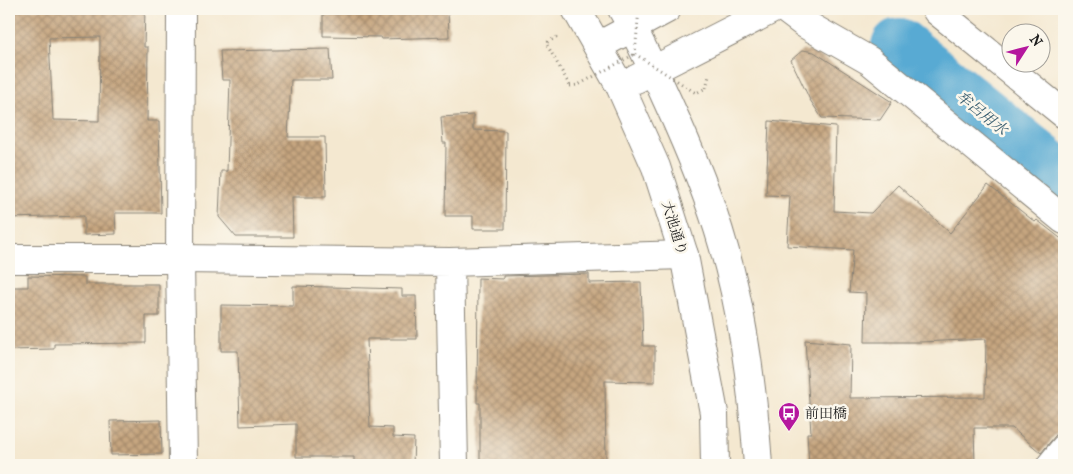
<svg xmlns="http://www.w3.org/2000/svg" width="1073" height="474" viewBox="0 0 1073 474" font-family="'IM FELL French Canon','Noto Serif JP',serif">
	<defs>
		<pattern id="building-cross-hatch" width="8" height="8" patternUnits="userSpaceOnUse" patternTransform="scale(1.25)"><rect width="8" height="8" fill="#c6a680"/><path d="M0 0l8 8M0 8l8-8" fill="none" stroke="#a08668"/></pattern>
	</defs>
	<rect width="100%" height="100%" fill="#fbf7ec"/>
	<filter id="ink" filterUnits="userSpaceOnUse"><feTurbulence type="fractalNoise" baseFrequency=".02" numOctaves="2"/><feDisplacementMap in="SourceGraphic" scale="10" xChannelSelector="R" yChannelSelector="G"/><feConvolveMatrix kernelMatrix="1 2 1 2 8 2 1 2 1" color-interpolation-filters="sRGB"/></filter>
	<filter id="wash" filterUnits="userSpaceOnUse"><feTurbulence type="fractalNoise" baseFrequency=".0096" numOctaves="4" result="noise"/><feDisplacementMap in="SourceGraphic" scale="20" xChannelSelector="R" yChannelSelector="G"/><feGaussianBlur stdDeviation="1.12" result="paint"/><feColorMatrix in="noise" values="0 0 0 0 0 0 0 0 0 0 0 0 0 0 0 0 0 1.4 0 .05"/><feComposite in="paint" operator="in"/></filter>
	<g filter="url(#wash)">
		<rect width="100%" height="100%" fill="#f4e8d0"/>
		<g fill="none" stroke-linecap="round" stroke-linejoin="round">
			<!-- river -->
			<path stroke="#58aad3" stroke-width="56" d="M899,46l165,134"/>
		</g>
		<g id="blocks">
			<!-- building -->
			<path fill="url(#building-cross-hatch)" fill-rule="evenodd" d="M9,9h136l-1,38h4l-1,74h12l2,92h-46l1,21 -32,1v-19l-75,2zM100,37l-1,84 -46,-1 -4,-82z
				M323,9h125l1,28 -68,2v-2l-58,-1z
				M330,49l2,31h-41l-3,57h37l1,60h-34l1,40h-57l-17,-20 2,-46h6l3,-91h-8l-2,-29z
				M803,50l11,2 78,50 -12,18 -58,-2 -12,-18 -19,-40z
				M473,115v15l33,1 -1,98h-32v-13h-28l1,-73h-3l-2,-26z
				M769,121l67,6 -2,84 37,2 27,-28 52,48 38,-48 47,37 2,-2 27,21v184l-23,28 -29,-25h-38l1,37h-166l-2,-32h4l-6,-93 46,4 -1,54 135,-1 1,-58 -66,3h-55l1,-49 -17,-1 4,-42 -66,-4 3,-50 -24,-1z
				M589,274v9l52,-1 2,64h12v36l-50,-1 1,84h-126v-62h-3l1,-125 25,1v-3z
				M28,276l57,1v7h74v32h-13v27l-92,1v5l-45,1v-63h19z
				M293,286l109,3v7h14l1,43h-50l3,88 23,1v9l21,1 -1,27h-59v-8h-58v-33l-56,2 -2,-75h-17v-46l72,1z
				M161,420l1,34 -51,1 -1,-34z"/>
		</g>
	</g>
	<g filter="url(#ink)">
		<use href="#blocks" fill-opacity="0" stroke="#888276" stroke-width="1"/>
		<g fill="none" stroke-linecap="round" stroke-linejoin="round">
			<!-- minor casing -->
			<g stroke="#888276" stroke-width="30">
				<path id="minor" d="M785,9l20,15 65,37 194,159
					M936,9l1,2 127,103
					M9,259h171l270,3 234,-7
					M450,262l4,203
					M1051,465l13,-16"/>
			</g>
			<!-- tertiary casing -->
			<g stroke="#888276" stroke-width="30">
				<path id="tertiary" d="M181,9l-1,250 3,206
					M576,9l44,77 36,81 28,88 30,158 1,52
					M622,9c17,29 31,60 45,91 22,48 42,95 56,145 21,71 30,147 35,220
					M598,46l69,-37
					M636,79l137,-70"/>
			</g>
			<!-- path -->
			<path stroke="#888276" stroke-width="3" stroke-dasharray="1 4" stroke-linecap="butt" d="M557,37l-11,6 24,43
				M706,88l3,-12"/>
			<!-- minor -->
			<use href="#minor" stroke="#fff" stroke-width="28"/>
			<!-- tertiary -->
			<use href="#tertiary" stroke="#fff" stroke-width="28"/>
			<!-- path-bridge -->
			<path stroke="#888276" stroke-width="3" stroke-dasharray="1 4" stroke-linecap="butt" d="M639,9l-4,45 61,39 10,-5
				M570,86l8,-1 57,-31"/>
		</g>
	</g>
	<!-- icons -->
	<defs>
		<g id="bus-pin" transform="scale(1.125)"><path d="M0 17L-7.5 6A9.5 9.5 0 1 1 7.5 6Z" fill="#b5179e" stroke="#fbf7ec"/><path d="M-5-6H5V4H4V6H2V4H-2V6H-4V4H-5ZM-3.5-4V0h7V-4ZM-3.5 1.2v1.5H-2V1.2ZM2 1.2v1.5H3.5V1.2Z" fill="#fff"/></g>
	</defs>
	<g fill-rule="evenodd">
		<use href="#bus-pin" x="789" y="413"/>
	</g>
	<g text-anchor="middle" stroke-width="5" stroke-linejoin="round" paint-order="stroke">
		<!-- street labels -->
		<g font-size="14" fill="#1c1c1c" stroke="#fbf7ec">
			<text transform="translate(675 228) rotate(73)" y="5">大池通り</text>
		</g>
		<!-- poi labels -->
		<g font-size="14" fill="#1c1c1c" stroke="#fbf7ec" text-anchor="start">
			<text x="805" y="418">前田橋</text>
		</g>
		<!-- water labels -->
		<g font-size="15" font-style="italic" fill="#375c6e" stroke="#fbf7ec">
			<text transform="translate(982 113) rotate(39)" y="5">牟呂用水</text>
		</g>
	</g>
	<!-- margin -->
	<rect width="1073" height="474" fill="none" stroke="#fbf7ec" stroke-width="30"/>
	<!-- north arrow -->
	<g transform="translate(1026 48) rotate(54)"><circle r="24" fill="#fbf7ec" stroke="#a29f99"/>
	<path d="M0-4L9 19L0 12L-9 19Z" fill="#b5179e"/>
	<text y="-8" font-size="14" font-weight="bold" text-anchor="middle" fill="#1c1c1c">N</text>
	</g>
</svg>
